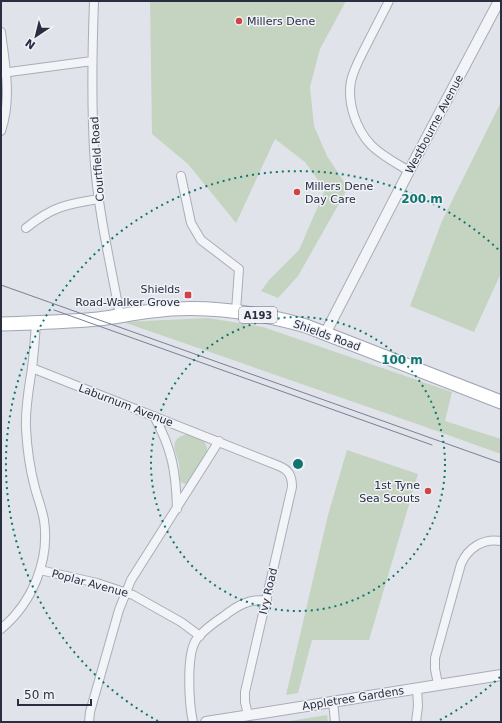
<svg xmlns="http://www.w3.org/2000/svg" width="502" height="723" viewBox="0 0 502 723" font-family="'DejaVu Sans',sans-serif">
	<rect width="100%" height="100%" fill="#e0e3ea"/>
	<!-- green -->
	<path fill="#c4d4c1" d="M150,1h196l-26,48 -10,38 4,39 13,30 21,32 -50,88 -20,22 -17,-7 8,-11 30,-30 26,-60 -20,-28 -30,-23 -39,84 -48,-59 -36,-30z
		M501,102v171l-27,59 -64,-26 32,-85z
		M208,318l55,9 189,65 -7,29 56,18v15l-81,-29 -297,-103z
		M187,434l17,6 3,8v6l-20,30 -5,-1 -2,-3c-1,-5 0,-11 -1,-16 -3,-14 -12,-24 8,-30z
		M347,450l71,24 -49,166h-57l-14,53 -12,2 42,-180z
		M327,715l1,7h-44z"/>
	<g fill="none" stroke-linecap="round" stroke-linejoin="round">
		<!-- minor casing -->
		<g stroke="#a9adb7" stroke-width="10">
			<path id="minor" d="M94,1c-2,55 -3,110 1,164 4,51 16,101 25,151
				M389,1c-7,14 -15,29 -22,43 -6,12 -13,24 -16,37 -4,22 5,48 20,64 11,11 25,18 38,26
				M1,32c4,33 11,67 0,99
				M2,73l90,-12
				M181,176l10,47 10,17 38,29 -3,42
				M26,228c26,-21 40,-24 73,-29
				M32,368l247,98c10,4 13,10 13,21l-47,205v10l3,13
				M154,416c18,33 22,55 23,93
				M40,570l57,13 36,12 48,27 19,14
				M1,629c31,-26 49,-68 43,-109 -2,-11 -6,-21 -9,-32 -5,-19 -8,-39 -9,-60 -1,-20 3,-40 6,-60 2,-15 3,-30 4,-45
				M438,684l-3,-15v-11l26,-94c7,-16 22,-26 40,-23
				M333,701l2,21
				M89,722l1,-10 29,-102 12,-30 88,-139
				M193,722c-4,-18 -7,-67 3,-82 7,-10 19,-18 28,-24 14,-11 25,-17 43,-16
				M416,722l2,-16 -1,-18"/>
		</g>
		<!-- tertiary casing -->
		<g stroke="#a9adb7" stroke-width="12">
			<path id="tertiary" d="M325,334l84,-163 90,-170
				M206,722l295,-47"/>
		</g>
		<!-- primary casing -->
		<g stroke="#a0a5b5" stroke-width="15">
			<path id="primary" d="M1,324c32,-1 65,-2 97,-5 18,-2 36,-6 54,-8 52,-7 104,1 154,15l195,76"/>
		</g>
		<!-- minor -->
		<use href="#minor" stroke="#f3f4f8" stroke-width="8"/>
		<!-- tertiary -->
		<use href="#tertiary" stroke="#f3f4f8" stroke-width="10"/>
		<!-- primary -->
		<use href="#primary" stroke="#fff" stroke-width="13"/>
		<!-- tram -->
		<path stroke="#7a8093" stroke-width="1" d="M1,285l500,178
			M54,310l378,135"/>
	</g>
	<!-- distance rings -->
	<g fill="none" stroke="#0f766e" stroke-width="2" stroke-dasharray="2 4">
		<circle cx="298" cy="464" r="147"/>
		<path d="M500 677A293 293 0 0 1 438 721M158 721A293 293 0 1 1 500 251"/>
	</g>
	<!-- markers -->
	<g fill="#d04446" stroke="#f0f2f7" stroke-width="1.5">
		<circle cx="239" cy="21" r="4"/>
		<circle cx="297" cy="192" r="4"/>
		<rect x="184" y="291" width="8" height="8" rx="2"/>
		<circle cx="428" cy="491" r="4"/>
	</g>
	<g text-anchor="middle" stroke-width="3" stroke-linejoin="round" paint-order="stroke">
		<!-- shield labels -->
		<rect fill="#f0f2f7" stroke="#656978" stroke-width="1" x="239" y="307" width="38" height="16" rx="3"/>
		<g font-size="10" font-weight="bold" fill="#292e41">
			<text x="258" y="319">A193</text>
		</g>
		<!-- poi labels -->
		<g font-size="11" fill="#292e41" stroke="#f0f2f7" text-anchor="start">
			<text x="247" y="25">Millers Dene</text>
			<text x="305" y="190">Millers Dene<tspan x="305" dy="13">Day Care</tspan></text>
			<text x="180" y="293" text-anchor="end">Shields<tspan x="180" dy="13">Road-Walker Grove</tspan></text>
			<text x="420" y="489" text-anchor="end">1st Tyne<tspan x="420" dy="13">Sea Scouts</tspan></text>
		</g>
		<!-- street labels -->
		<g font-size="11" fill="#292e41" stroke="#f0f2f7">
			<text transform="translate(434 124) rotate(-62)" y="4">Westbourne Avenue</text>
			<text transform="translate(97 159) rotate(-94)" y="4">Courtfield Road</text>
			<text transform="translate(327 335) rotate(20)" y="4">Shields Road</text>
			<text transform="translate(126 405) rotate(21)" y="4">Laburnum Avenue</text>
			<text transform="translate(90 583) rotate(15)" y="4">Poplar Avenue</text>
			<text transform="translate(268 591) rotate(-77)" y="4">Ivy Road</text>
			<text transform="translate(353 698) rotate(-9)" y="4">Appletree Gardens</text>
		</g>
	</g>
	<circle cx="298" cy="464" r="6" fill="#0f766e" stroke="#f0f2f7" stroke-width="2"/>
	<g font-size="12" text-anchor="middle" font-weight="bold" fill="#0f766e" stroke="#f0f2f7" stroke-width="3" stroke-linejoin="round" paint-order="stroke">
		<text x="422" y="203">200 m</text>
		<text x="402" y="364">100 m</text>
	</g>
	<!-- border -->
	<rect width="502" height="723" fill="none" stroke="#292e41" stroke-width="4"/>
	<!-- north arrow -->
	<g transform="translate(36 36) rotate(215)" stroke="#f0f2f7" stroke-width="3" paint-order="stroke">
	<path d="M0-3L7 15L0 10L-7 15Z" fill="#292e41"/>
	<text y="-6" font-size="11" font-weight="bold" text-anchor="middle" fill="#292e41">N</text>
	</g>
	<!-- scale -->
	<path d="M18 699v6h73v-6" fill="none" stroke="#292e41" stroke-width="2"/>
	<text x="24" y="699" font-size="12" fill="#292e41" stroke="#f0f2f7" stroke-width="3" paint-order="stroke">50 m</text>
</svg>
